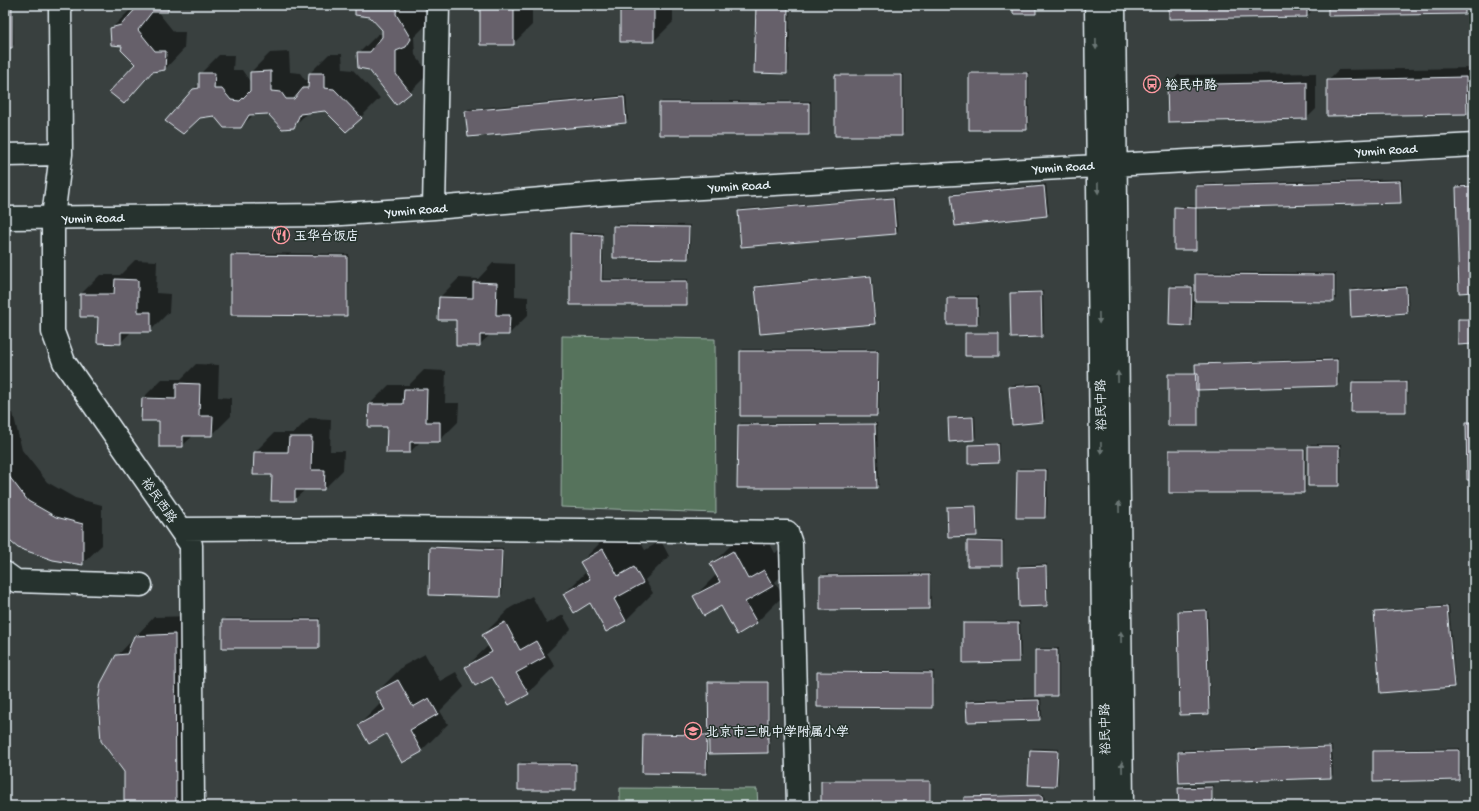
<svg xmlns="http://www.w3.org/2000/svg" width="1479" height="811" viewBox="0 0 1479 811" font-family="'Gochi Hand','LXGW WenKai TC',sans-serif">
	<rect width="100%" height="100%" fill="#39403f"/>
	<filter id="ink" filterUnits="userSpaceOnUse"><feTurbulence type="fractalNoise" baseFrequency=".025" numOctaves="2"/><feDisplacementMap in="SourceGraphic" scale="8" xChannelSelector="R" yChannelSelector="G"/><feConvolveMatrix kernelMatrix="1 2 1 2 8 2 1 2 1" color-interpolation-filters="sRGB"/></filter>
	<g filter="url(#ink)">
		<!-- green -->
		<path fill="#56735b" stroke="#9fb2aa" d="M562,336l153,3 1,174 -155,-6z
			M620,788l137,1 1,17h-138z"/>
		<!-- shadow -->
		<path fill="#0007" d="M5,5h8l1,40 -2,2h-7z
			M140,5h33l-6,6h-10l17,21h11l-1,17 -19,20 -11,2 -31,31 13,-38 -25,-35 19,-19 10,-3z
			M356,5h65l8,14 -4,7 -11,11 1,18 14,18 -19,19 -51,-39 19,-19h5v-4l-13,-14z
			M481,5h51v20l-19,19z
			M621,5h52v17l-19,19z
			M757,5h33l-1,66 -2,2z
			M1014,5h23v6l-2,2z
			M1170,5h146v1l-9,10z
			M1329,5h144l-8,8 -136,2z
			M289,52l1,20 10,1 5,7h4l1,-7 19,-19h13l1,15 10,1 27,28 -19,19 -35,-7 -18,2 -15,15 -25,-14 -14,1 -13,13 -48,-37 7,-7v-9l19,-19h15l-1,15h9l9,13v-11l19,-19z
			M1474,68v38l-7,7 -139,2v-35l10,-10z
			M972,72h57v54l-2,3 -57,-55z
			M1316,73v36l-9,9 -139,-33 10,-10z
			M838,74h66v59l-3,2 -65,-59z
			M626,95l2,25 -2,2 -160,-11 2,-2z
			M662,101h149v31l-3,2 -148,-31z
			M1402,179v21l-2,2 -202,5 -1,40 -2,2 -20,-41 2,-2h20v-20l2,-2z
			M1046,184l3,29 -3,2 -94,-20 2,-2z
			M1459,185h15v106l-17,-104z
			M895,197l3,34 -2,2 -157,-21 2,-3z
			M616,224l74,1v31l-2,2 -74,-1v-31z
			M573,231l30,2v46h85v23l-2,2h-115v-70z
			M235,253l114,1 -1,59 -2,2 -114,-59z
			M135,260l22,1 -1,32 14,1 -1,18 -19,19h-18l-11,11 -40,-48 19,-19h20z
			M493,263l22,1v32l13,1v18l-19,19h-18l-12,11 -39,-48 19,-19 19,1z
			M1198,272l138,1v25l-2,3 -140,-1 -1,23 -2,2 -20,-38 2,-2 23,1v-12z
			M872,275l4,46 -2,2 -118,-36 3,-2z
			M1407,285l2,25 -2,2 -55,4 -1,-25 2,-2z
			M1043,291l1,43 -2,2 -30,1 -1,-43 2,-2z
			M950,296h29v26l-2,2 -29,-26z
			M1461,318h13v25l-15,-23z
			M968,332h32v21l-2,2 -32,-21z
			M743,349h136v64l-2,2 -136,-64z
			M1338,358l1,25 -2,2 -138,4v33l-2,3 -28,-50 2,-2h25v-8l2,-2z
			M196,364l23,1 -1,32 13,1v18l-19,19h-18l-12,11 -39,-48 19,-19h19z
			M424,370l22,1 -1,32h14l-1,19 -19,19h-18l-11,11 -40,-48 19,-19h20z
			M1355,380l53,1 -1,28 -2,2 -52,-29z
			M1042,383l3,36 -2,2 -33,-34 2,-2z
			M5,413h8l9,37 25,32 28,16 27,7v40l-20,19 -77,-28z
			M975,416l1,21 -2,3h-24l-1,-21 2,-2z
			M309,418l22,1 -1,32h14l-1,19 -19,19h-18l-12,11 -39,-48 19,-19h20z
			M1469,420h5v59l-7,-57z
			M741,423h136l2,62 -2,2 -138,-62z
			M1000,443v17l-2,2 -29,-16 2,-2z
			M1311,444h30v39l-2,2 -30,-39z
			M1172,449h134v41l-2,2h-134v-41z
			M1020,468l28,1 -1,46 -2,2 -27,-47z
			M977,505l1,28 -2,2 -28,-27 2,-2z
			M630,523l15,27 16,-9 8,15 -24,24 8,13 -27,27 -19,11 -16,-29 -27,-8 23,-23 -6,-9 27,-27z
			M760,525l15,28 16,-9 8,14 -24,24 8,14 -27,27 -35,-18 -27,-8 23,-23 -5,-10 26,-26z
			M970,540h34l-1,23 -2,2 -33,-23z
			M433,546l70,2 -1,46 -2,2 -69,-48z
			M1047,564l1,39 -2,2 -27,-38 2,-2z
			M930,573l1,33 -3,2 -107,-32 2,-2z
			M532,596l15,28 16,-9 8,14 -24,24 8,13 -27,27 -35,-18 -27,-8 23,-22 -6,-10 27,-27z
			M1449,605l6,79 -2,2 -78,-73 2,-2z
			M1182,609h26l2,102 -2,2 -29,-102z
			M194,616l1,172 -18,18h-52l-8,-150 37,-39z
			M225,618h95v27l-2,2h-95v-27z
			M1020,621l1,38 -3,2 -54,-37 2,-2z
			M1038,648h21v45l-2,2 -21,-45z
			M425,654l15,27 16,-9 8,15 -24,24 8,13 -27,27 -35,-18 -27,-8 23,-23 -6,-9 27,-27z
			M820,671h114l-1,34 -2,2 -113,-34z
			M711,681h58l1,69 -2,2 -60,1v18l-2,2 -62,-38 2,-2 64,1 -1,-51z
			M1041,698l1,19 -2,2 -73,-16 2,-3z
			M1332,746l1,29 -3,2 -151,-25 2,-2z
			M1033,748l26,1 -1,34 -2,2 -25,-35z
			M1460,748l1,29 -2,2 -85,-27 2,-2z
			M522,762h55v25l-2,2 -56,-25z
			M824,780h107v26h-109v-24z
			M1213,785v21h-33l-1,-18 3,-2z
			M1044,794l1,12h-80v-8l2,-2z"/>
		<!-- building -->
		<path fill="#66606a" stroke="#e8f1f8" d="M5,5h7v43h-7z
			M139,5h29v7h-16l-14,18 17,21h11l-1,19 -13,2 -28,32 -15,-12 26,-28 -14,-14 1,-4 -11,-1 -1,-17 11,-3z
			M355,5h42l-1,9 15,25 -5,8 -10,4v23l15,19 -15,12 -27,-35 -11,-2 -1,-16h13l12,-15v-7l-12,-13 -15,-2z
			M480,5h34v40h-34z
			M620,5h34v37h-34z
			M756,5h32l-1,69 -33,-1z
			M1013,5h23v9h-23z
			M1169,5h138v12l-138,2z
			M1328,5h137v9l-137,2z
			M271,71v20l10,1 5,7h8l9,-11h5l1,-15h15v15l10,1 28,29 -16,14 -21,-21 -25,3 -6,14 -12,1 -14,-15 -19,1 -8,13h-17l-10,-12 -14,2 -17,16 -18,-13 28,-32 6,-1v-15h16l-1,16h8l9,11 9,1 10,-10v-19z
			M969,73h58v57h-58z
			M835,75h67v61h-67z
			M1466,77l1,37 -140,2v-36z
			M1307,82v37l-139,3 -1,-37z
			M624,97l2,26 -158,14 -3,-26z
			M659,103h150v32h-150z
			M1400,181l1,22 -205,5v-22z
			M1044,186l3,30 -92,10 -4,-31z
			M1474,186v106l-15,1 -3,-106z
			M893,198l3,36 -155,13 -3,-36z
			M1174,207l22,1v42h-22z
			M613,226l76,1 -1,32 -75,-1z
			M570,233l32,2 -1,46h86v24h-117z
			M231,255l116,1v60l-116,-1z
			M1195,274l139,1v27l-139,-1z
			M871,276l4,48 -115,10 -5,-47z
			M115,279l23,1v32h13v20h-30v12l-24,-1 1,-26h-18v-23h34z
			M473,282l24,1 -1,32h14l-1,20h-29v11h-24v-26h-18l1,-23 34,1z
			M1170,287h22l-1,39 -22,-1z
			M1406,287l1,26 -56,4 -1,-26z
			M1041,292l1,45 -31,1 -1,-45z
			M947,298h30v27h-30z
			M1458,319h16v25l-16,1z
			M965,333h34v23h-34z
			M740,351h138l-1,65h-137z
			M1337,360v26l-141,4 -1,-26z
			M1168,374h30v52h-30z
			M1352,382h54v30h-55z
			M176,383l24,1 -1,32h14l-1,20h-29v11h-24v-26h-18l1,-23 34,1z
			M1040,385l3,37 -31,3 -3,-38z
			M404,389h23l-1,33h14v20h-30v11h-24l1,-26h-19l1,-23h34z
			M973,417l1,23 -25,2 -1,-24z
			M1466,422h8v58h-7z
			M875,424l2,64h-140l1,-63z
			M289,437h23l-1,33h14l-1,20h-29v11h-24l1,-26h-19l1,-23h34z
			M998,444l1,19 -31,1v-19z
			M1308,446h31v40h-31z
			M1169,450h135v43h-135z
			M1017,470h29l-1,48h-29z
			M5,471l23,30 28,16 27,7v41l-30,-5 -35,-12 -13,-11z
			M976,506l1,30 -29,1 -1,-30z
			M967,541l35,1v24h-35z
			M430,547l72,3 -2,47 -71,-2z
			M603,549l15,27 16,-9 9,16 -29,16 12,22 -20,11 -16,-29 -16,10 -11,-19 27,-15 -10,-17z
			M733,551l15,28 16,-9 9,16 -28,16 12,21 -20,12 -16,-29 -17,10 -11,-20 27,-14 -10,-18z
			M1046,566l1,40 -28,1 -1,-40z
			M929,575v34l-109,1v-34z
			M1447,607l7,80 -74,6 -6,-81z
			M1206,610l3,104 -29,1 -2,-104z
			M222,620h97v28h-97z
			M505,622l15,28 16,-9 9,16 -29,16 13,21 -20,11 -17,-28 -17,9 -10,-19 27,-15 -10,-17z
			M963,623h55l1,39 -56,1z
			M175,634l1,172h-52v-34l-23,-31 -3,-40 3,-18 15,-28 11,-1 7,-18z
			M1035,650h22v46h-22z
			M817,672l115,1v35l-115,-1z
			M398,680l15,27 16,-9 9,16 -28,16 12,22 -20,11 -16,-29 -17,10 -11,-19 27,-15 -10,-18z
			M708,682h60v71l-59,1z
			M1039,700l1,20 -73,2 -1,-20z
			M643,734l64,1 -1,39 -64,-1z
			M1330,747l1,31 -152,5 -1,-31z
			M1030,750l28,1 -2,35 -28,-1z
			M1459,750v30l-86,2v-31z
			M518,764h58v26h-58z
			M821,781h109v25h-109z
			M1212,787v19h-33l-1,-18z
			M1042,795l1,11h-79v-9z"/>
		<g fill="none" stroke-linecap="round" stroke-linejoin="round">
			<!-- minor casing -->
			<g stroke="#e8f1f8" stroke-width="25">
				<path id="minor" d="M60,5l1,149 -8,63v115l11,30 127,183 2,261
					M1096,5l9,801
					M1114,5l8,801
					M5,155l56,-1
					M434,208l4,-203
					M5,218l321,-3 108,-7 178,-15 862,-48
					M180,529l201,-1 406,4 4,12 7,262
					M5,573l11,8 125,4"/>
			</g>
			<!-- minor -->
			<use href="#minor" stroke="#26332d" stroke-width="22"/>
		</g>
		<!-- one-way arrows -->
		<defs><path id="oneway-solid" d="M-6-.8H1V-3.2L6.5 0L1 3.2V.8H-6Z"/></defs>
		<g fill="#6a7674">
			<use href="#oneway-solid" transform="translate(1096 44) rotate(89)"/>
			<use href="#oneway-solid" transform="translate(1098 188) rotate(89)"/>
			<use href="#oneway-solid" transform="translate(1099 318) rotate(89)"/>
			<use href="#oneway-solid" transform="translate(1118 377) rotate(-91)"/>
			<use href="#oneway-solid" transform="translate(1101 448) rotate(89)"/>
			<use href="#oneway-solid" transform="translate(1119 507) rotate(-91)"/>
			<use href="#oneway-solid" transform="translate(1121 637) rotate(-91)"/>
			<use href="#oneway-solid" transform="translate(1122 767) rotate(-91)"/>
		</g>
	</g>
	<!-- icons -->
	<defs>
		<g id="bus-ring" transform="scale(0.9)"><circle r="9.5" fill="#26332d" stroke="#ff9aa2" stroke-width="1.5"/><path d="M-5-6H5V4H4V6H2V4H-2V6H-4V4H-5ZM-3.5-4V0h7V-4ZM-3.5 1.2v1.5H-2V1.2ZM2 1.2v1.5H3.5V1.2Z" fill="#ff9aa2"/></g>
		<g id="restaurant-ring" transform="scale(0.9)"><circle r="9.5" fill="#26332d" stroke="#ff9aa2" stroke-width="1.5"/><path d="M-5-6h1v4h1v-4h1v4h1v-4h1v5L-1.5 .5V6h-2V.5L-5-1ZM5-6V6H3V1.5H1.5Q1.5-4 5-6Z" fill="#ff9aa2"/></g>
		<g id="school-ring" transform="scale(0.9)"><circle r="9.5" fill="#26332d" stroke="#ff9aa2" stroke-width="1.5"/><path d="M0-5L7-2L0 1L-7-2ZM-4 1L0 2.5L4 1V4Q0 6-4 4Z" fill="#ff9aa2"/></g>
	</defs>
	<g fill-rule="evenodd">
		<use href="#bus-ring" x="1152" y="84"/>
		<use href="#restaurant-ring" x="281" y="235"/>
		<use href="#school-ring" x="693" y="731"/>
	</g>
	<g text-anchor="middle" stroke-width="3" stroke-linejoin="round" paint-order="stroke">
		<!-- poi labels -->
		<g font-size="13" font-weight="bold" fill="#e8f1f8" stroke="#26332d" text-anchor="start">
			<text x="1165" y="89">裕民中路</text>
			<text x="294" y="240">玉华台饭店</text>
			<text x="706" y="736">北京市三帆中学附属小学</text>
		</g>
		<!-- street labels -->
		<g font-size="13" fill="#e8f1f8" stroke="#26332d">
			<text transform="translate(1386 149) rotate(-3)" y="5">Yumin Road</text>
			<text transform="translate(1063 166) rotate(-3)" y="5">Yumin Road</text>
			<text transform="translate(739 185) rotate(-3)" y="5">Yumin Road</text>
			<text transform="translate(416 209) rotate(-4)" y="5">Yumin Road</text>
			<text transform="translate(93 217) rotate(-1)" y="5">Yumin Road</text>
			<text transform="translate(1100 405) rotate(-91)" y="5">裕民中路</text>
			<text transform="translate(160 500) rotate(55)" y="5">裕民西路</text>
			<text transform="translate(1104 729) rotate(-91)" y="5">裕民中路</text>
		</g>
	</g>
	<!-- margin -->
	<rect width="1479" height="811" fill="none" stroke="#26332d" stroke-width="20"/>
	<rect x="10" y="10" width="1459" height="791" fill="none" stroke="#e8f1f8" stroke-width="1.5" filter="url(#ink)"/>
</svg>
